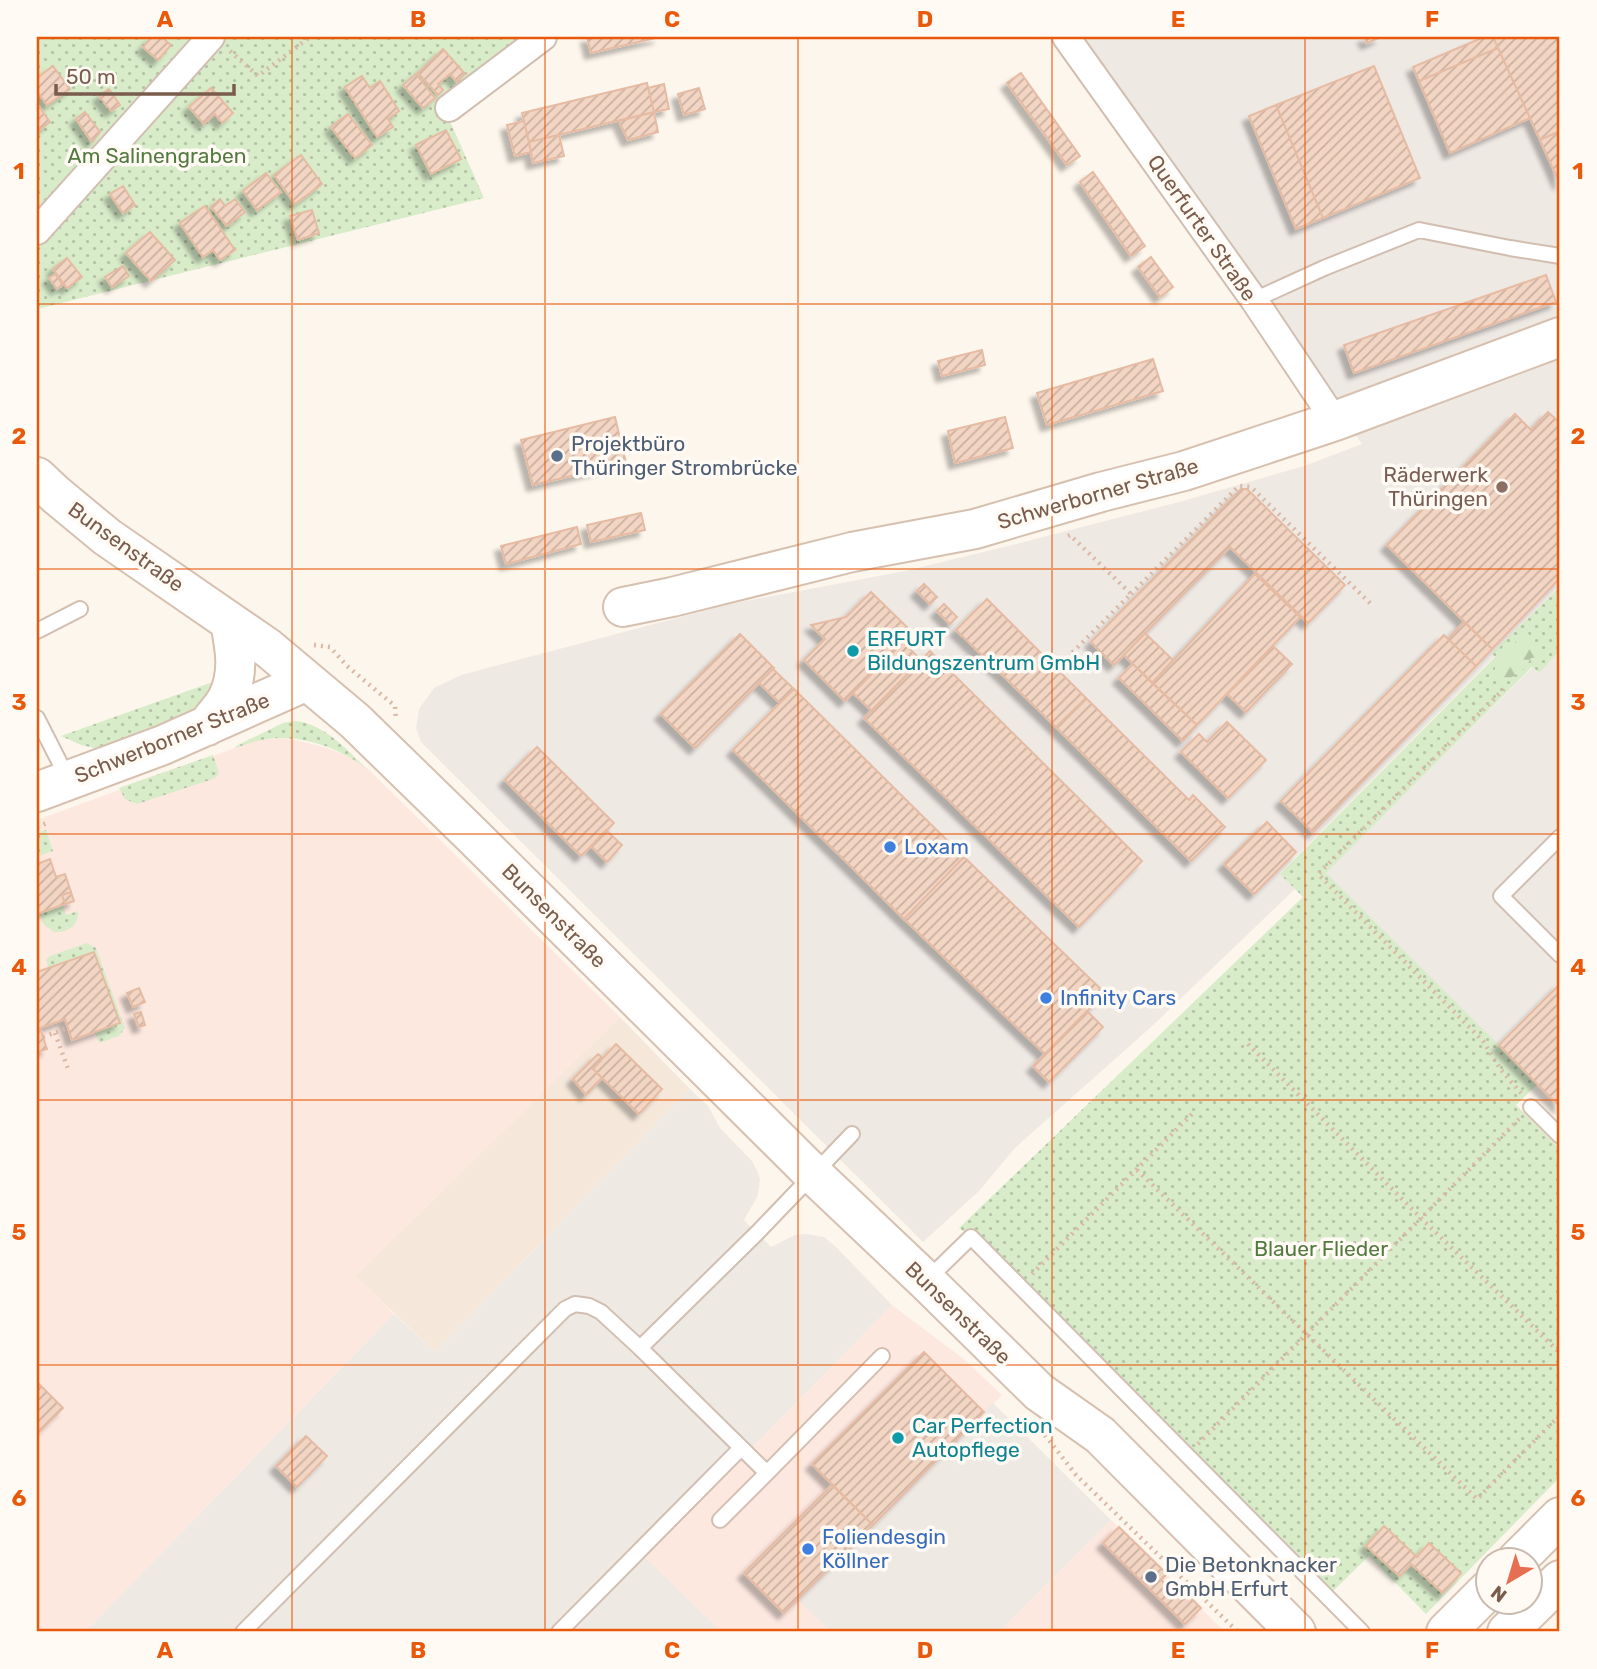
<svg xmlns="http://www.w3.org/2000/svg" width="1597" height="1669" viewBox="0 0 1597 1669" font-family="Rubik,sans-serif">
	<defs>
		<pattern id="green-dots" width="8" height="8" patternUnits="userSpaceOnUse" patternTransform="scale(1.75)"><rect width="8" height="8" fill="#d8ecc9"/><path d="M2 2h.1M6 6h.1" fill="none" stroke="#b4c2a5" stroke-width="1.8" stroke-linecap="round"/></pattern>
		<pattern id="forest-firs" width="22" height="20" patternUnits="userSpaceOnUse" patternTransform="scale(1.75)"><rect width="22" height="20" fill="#d8ecc9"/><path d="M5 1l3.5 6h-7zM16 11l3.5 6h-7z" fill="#b4c2a5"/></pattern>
		<pattern id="building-hatch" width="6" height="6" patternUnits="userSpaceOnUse" patternTransform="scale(1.75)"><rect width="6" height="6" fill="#f3d5c3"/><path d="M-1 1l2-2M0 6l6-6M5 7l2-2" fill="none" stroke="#cab0a1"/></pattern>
		<filter id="shadow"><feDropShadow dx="-6" dy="6" stdDeviation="2" flood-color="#0004"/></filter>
	</defs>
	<rect width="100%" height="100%" fill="#fdf6ec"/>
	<!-- residential -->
	<path fill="#f5e8da" d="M620,1017l70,72 -255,263 -80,-76z"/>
	<!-- commercial -->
	<path fill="#fde8e0" d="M288,738l39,10 21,8 20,13 252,248 -264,259 38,38 -309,318h-48v-812l220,-80z
		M892,1305l73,55 37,35 -204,204 33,33h-109l-77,-75z
		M1111,1520l114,112h-226z"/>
	<!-- industrial -->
	<path fill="#efe9e4" d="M1081,37h479v550l-67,65 2,4 -215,217 15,16 -145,139 -135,120 -36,43 -56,51 -502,-500 -5,-14 3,-19 15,-21 27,-13 269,-71 175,-33 103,-25 171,-44 125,-36 58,-22z
		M1560,650v457l-235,-234 208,-206 7,6z
		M690,1089l18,17 12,22 32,33 5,10 3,8 -1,9 -2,9 -13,23 27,27 24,-12 11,-1 18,3 13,11 55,57 -247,252 77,75h-637l309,-318 41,38z
		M993,1403l118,117 -112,112h-168l-33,-32z"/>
	<!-- green -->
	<path fill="url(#green-dots)" d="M37,37h487l-83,64 43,97 -447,111z
		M1560,587v63l-20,23 -8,-6 -206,206 212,211 -22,21 44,44v328l-134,137 -57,-58 -42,41 -356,-360 -12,-9 344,-331 -23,-23 215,-217 -3,-4z
		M221,679l-17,24 -22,15 -83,31 -18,-4 -20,-9z
		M294,721c30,2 53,29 74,49 -25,-21 -67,-36 -100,-31 -11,1 -22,5 -33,9l1,-2 47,-23z
		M213,755l6,18 -4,5 -5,2 -73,24 -12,-5 -6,-11z
		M46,830l7,21 -16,6v-24z
		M63,905l3,10 12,-4c1,15 -11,22 -24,21l-11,-8 -4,-11z
		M87,943l9,5 29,80 -6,8 -20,7 -4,-11 24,-9 -25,-71 -45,16 -3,-8 4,-4z"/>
	<!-- forest -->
	<path fill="url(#forest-firs)" d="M1523,632h4l13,16v9l-9,1 -6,10 -20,14 -4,-5 -6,-1v-11l4,-5c-1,-10 4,-17 15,-17z"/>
	<!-- building -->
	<path fill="url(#building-hatch)" stroke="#e6bba3" stroke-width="2" filter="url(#shadow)" d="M152,37h9l10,8 -13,15 -15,-13z
		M587,37h73l-69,16z
		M1364,37h17l-14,6z
		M1484,37h9l5,11 -79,33 -6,-14z
		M1493,37h67v94l-20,9z
		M1498,48l32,70 -80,35 -31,-72z
		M443,49l22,25 -8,8 -7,-8 -12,10 5,6 -5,5 -20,-22z
		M53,66l17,23 -23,16 -10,-14v-13z
		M1374,66l46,112 -97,40 -47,-113z
		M1021,73l59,83 -13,9 -60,-82z
		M416,74l19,24 -12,10 -20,-23z
		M362,76l8,12 10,-7 19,30 -11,8 5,8 -16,10 -32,-50z
		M647,83l7,29 -125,30 -7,-29z
		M664,84l5,25 -15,3 -6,-24z
		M211,88l22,25 -11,10 -7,-9 -11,10 -15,-17z
		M699,88l6,21 -21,6 -6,-21z
		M109,89l11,16 -9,6 -12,-15z
		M37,104l13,18 -13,10z
		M1276,105l47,113 -27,11 -47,-113z
		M85,112l15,20 -8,10 -16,-23z
		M654,112l4,20 -30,8 -9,-19z
		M348,114l24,31 -17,13 -24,-31z
		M524,121l7,31 -16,4 -8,-31z
		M446,130l15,29 -30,15 -15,-29z
		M1560,131v53l-20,-44z
		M559,135l5,21 -31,7 -4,-21z
		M301,155l21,29 -27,20 -21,-29z
		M1093,172l52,74 -14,10 -51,-74z
		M266,173l15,19 -24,18 -14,-19z
		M123,186l12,19 -12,8 -13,-19z
		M220,199l5,7 10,-7 10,13 -18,14 -16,-19z
		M205,206l30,44 -15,10 -7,-10 -10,7 -23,-34z
		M312,210l7,23 -21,7 -8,-24z
		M150,232l25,28 -24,21 -25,-28z
		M1151,257l22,30 -13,10 -22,-30z
		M67,258l15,19 -15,11 -14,-19z
		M123,266l6,10 -17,11 -7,-10z
		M55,274l8,11 -6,4 -8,-11z
		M1546,275l10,27 -202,71 -10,-28z
		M982,350l3,15 -43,11 -4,-15z
		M1153,359l10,32 -116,34 -10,-32z
		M1548,412l12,11v155l-68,71 -105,-104 128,-131 16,16z
		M615,417l11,46 -93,22 -12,-45z
		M1005,417l8,31 -58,15 -7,-32z
		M1241,489h6l98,96 -37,38 -78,-76 -116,118 -23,-23z
		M641,513l4,17 -54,12 -4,-17z
		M577,527l4,17 -75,20 -5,-18z
		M1255,574l45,43 -103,108 -45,-42z
		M924,584l13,13 -7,7 -13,-13z
		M871,592l41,40 -67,69 -41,-41 21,-21 -14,-14 35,-8z
		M987,599l99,99 -30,29 -100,-97z
		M944,604l13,13 -7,7 -13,-13z
		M1464,622l28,27 -16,17 -28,-27z
		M1145,633l28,27 -21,23 -28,-28z
		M740,634l34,34 -79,80 -34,-34z
		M1444,635l32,31 -163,166 -32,-31z
		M903,642l18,18 -49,51 -19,-18z
		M1273,646l19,18 -46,48 -19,-18z
		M930,651l212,210 -63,66 -215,-209z
		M1133,664l64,61 -14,16 -64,-63z
		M773,669l21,20 -14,14 -21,-20z
		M794,689l170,168 -60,62 -171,-169z
		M1086,698l103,102 4,-5 32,32 -34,34 -135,-134z
		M1227,722l39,38 -38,38 -47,-46 18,-18 8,8z
		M537,747l77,76 -33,33 -76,-76z
		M1267,822l29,30 -42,42 -30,-30z
		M606,830l16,15 -15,17 -16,-16z
		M964,857l141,136 -60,61 -141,-135z
		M50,859l6,18 9,-3 6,18 -9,3 3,9 -28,10v-50z
		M71,892l3,9 -9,3 -3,-9z
		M94,952l26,71 -48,17 -7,-21 -25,9 7,21 -10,3v-80z
		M1560,984v123l-61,-62z
		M139,988l6,14 -12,5 -6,-14z
		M1087,1011l16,16 -54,55 -16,-16z
		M141,1012l4,13 -6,2 -5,-13z
		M616,1044l46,45 -23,25 -46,-45z
		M598,1054l5,4 -10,11 9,9 -16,17 -13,-16z
		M924,1352l60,60 -111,113 -61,-61z
		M37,1382l26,26 -26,26z
		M306,1436l21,20 -30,31 -21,-21z
		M832,1485l41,40 -89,88 -40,-40z
		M1384,1526l33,31 12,-14 32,30 -18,20 -32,-29 -11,12 -34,-30z
		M1119,1527l48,47 -6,6 17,16 5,-6 18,18 -16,16 -82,-81z"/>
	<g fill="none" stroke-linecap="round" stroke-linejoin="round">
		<!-- lane casing -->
		<g stroke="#d1beb0" stroke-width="18">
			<path id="lane" d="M1254,300l70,-32 95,-38 91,18 50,8
				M37,631l43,-22
				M37,718l31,61
				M1560,837l-59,59 59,59
				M1531,1107l29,29
				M927,1280l44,-43 391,395
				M640,1348l117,-115 95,-99
				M720,1520l47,-47
				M243,1632l322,-323 10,-5 14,2 12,6 39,36 127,125 115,-117
				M559,1632l182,-184"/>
		</g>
		<!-- street casing -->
		<g stroke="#d1beb0" stroke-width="30">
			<path id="street" d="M1066,37l188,263 81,121
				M449,108l94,-71
				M37,231l174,-194"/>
		</g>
		<!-- secondary casing -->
		<g stroke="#d6c0b0" stroke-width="42">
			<path id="secondary" d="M37,477l18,17 52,43 161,111 87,73 118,115 340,338 113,107 113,111 61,43 196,197
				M623,607l49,-10 180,-45 123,-23 126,-37 83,-21 151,-50 225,-84
				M207,726c6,-9 15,-18 20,-27 13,-25 8,-51 3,-77
				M37,792l126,-47 144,-64
				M1517,1560l43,-43
				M1446,1632l42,-42
				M1507,1632l53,-52"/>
		</g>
		<!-- path -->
		<path stroke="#d9b8a5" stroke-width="4.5" stroke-dasharray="2 5" stroke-linecap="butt" d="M230,51l28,25 52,-39
			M1068,536l2,-1 61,59 -62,62
			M1131,594l108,-108 12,1 120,117
			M314,645l16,2 17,19 48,40 1,13
			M1504,689l-186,185 165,167 18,29 20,23
			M37,827l10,-4
			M55,1033l13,36
			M43,1037l25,-9
			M1248,1044l174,175 138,134
			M1137,1170l340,329 83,-84
			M1032,1274l163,-163
			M1045,1435l31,40 162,157
			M1198,1444l321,-325"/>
		<!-- lane -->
		<use href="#lane" stroke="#fff" stroke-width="14"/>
		<!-- street -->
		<use href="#street" stroke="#fff" stroke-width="26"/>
		<!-- secondary -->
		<use href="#secondary" stroke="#fff" stroke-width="38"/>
	</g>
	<!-- grid -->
	<path fill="none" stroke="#e8590c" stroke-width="2" stroke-opacity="0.55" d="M292,37v1595M545,37v1595M798,37v1595M1052,37v1595M1305,37v1595M37,304h1523M37,569h1523M37,834h1523M37,1100h1523M37,1365h1523"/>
	<!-- markers -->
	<g fill="#5c6f8a" stroke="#fffaf3" stroke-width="2.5">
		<circle cx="557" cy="456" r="7"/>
		<circle cx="1151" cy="1577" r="7"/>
	</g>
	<circle fill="#8d6e63" stroke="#fffaf3" stroke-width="2.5" cx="1502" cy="487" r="7"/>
	<g fill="#0f9aa8" stroke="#fffaf3" stroke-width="2.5">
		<circle cx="853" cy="651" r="7"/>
		<circle cx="898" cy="1438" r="7"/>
	</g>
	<g fill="#3f7fe0" stroke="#fffaf3" stroke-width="2.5">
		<circle cx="890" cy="847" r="7"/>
		<circle cx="1046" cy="998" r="7"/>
		<circle cx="808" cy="1549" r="7"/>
	</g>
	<g text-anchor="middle" stroke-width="7" stroke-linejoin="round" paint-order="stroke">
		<!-- park labels -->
		<g font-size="21" fill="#537a41" stroke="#fffaf3">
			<text x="157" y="163">Am Salinengraben</text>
			<text x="1321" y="1256">Blauer Flieder</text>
		</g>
		<!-- street labels -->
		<g font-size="21" fill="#7a5c4d" stroke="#fffaf3">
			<text transform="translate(1202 228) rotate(55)" y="7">Querfurter Straße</text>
			<text transform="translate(1098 494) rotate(-16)" y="7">Schwerborner Straße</text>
			<text transform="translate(126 547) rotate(36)" y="7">Bunsenstraße</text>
			<text transform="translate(172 738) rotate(-22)" y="7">Schwerborner Straße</text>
			<text transform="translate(554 916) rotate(45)" y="7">Bunsenstraße</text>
			<text transform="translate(958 1313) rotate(44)" y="7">Bunsenstraße</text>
		</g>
		<!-- service labels -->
		<g font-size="21" fill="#4e5e75" stroke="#fffaf3" text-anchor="start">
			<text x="571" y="451">Projektbüro<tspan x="571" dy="24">Thüringer Strombrücke</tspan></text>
			<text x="1165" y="1572">Die Betonknacker<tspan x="1165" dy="24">GmbH Erfurt</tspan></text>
		</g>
		<!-- education labels -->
		<g font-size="21" fill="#785e54" stroke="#fffaf3" text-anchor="end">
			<text x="1488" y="482">Räderwerk<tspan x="1488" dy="24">Thüringen</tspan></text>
		</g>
		<!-- culture labels -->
		<g font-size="21" fill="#0d838f" stroke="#fffaf3" text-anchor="start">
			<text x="867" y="646">ERFURT<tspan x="867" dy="24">Bildungszentrum GmbH</tspan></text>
			<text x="912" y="1433">Car Perfection<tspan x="912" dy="24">Autopflege</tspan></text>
		</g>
		<!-- shop labels -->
		<g font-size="21" fill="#366cbe" stroke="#fffaf3" text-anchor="start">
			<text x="904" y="854">Loxam</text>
			<text x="1060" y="1005">Infinity Cars</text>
			<text x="822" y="1544">Foliendesgin<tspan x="822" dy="24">Köllner</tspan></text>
		</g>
	</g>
	<!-- border -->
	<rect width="1597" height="1669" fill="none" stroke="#fffaf3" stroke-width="77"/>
	<!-- north arrow -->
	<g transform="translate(1509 1581) rotate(218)"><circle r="33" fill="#fffaf3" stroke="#cabbb1" stroke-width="2"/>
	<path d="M0-5L12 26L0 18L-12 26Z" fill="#e76f51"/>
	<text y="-10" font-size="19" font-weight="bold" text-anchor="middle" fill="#7a5c4d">N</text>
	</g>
	<!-- scale -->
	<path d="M56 84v10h178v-10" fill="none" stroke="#7a5c4d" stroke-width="3.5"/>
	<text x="66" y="84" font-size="21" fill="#7a5c4d" stroke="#fffaf3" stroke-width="5" paint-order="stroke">50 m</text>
	<rect x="38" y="38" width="1520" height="1592" fill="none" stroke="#e8590c" stroke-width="2.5"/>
	<g font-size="23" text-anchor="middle" font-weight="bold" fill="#e8590c">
		<text x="165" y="27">A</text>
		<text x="418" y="27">B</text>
		<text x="672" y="27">C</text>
		<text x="925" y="27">D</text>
		<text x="1178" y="27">E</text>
		<text x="1432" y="27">F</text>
		<text x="19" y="179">1</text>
		<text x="1578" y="179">1</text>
		<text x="19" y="444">2</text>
		<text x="1578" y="444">2</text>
		<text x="19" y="710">3</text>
		<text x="1578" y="710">3</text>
		<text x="19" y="975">4</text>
		<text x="1578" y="975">4</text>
		<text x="19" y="1240">5</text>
		<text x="1578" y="1240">5</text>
		<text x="19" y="1506">6</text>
		<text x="1578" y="1506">6</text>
		<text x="165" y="1658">A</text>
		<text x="418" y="1658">B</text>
		<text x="672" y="1658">C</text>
		<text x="925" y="1658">D</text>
		<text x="1178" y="1658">E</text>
		<text x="1432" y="1658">F</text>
	</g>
</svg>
